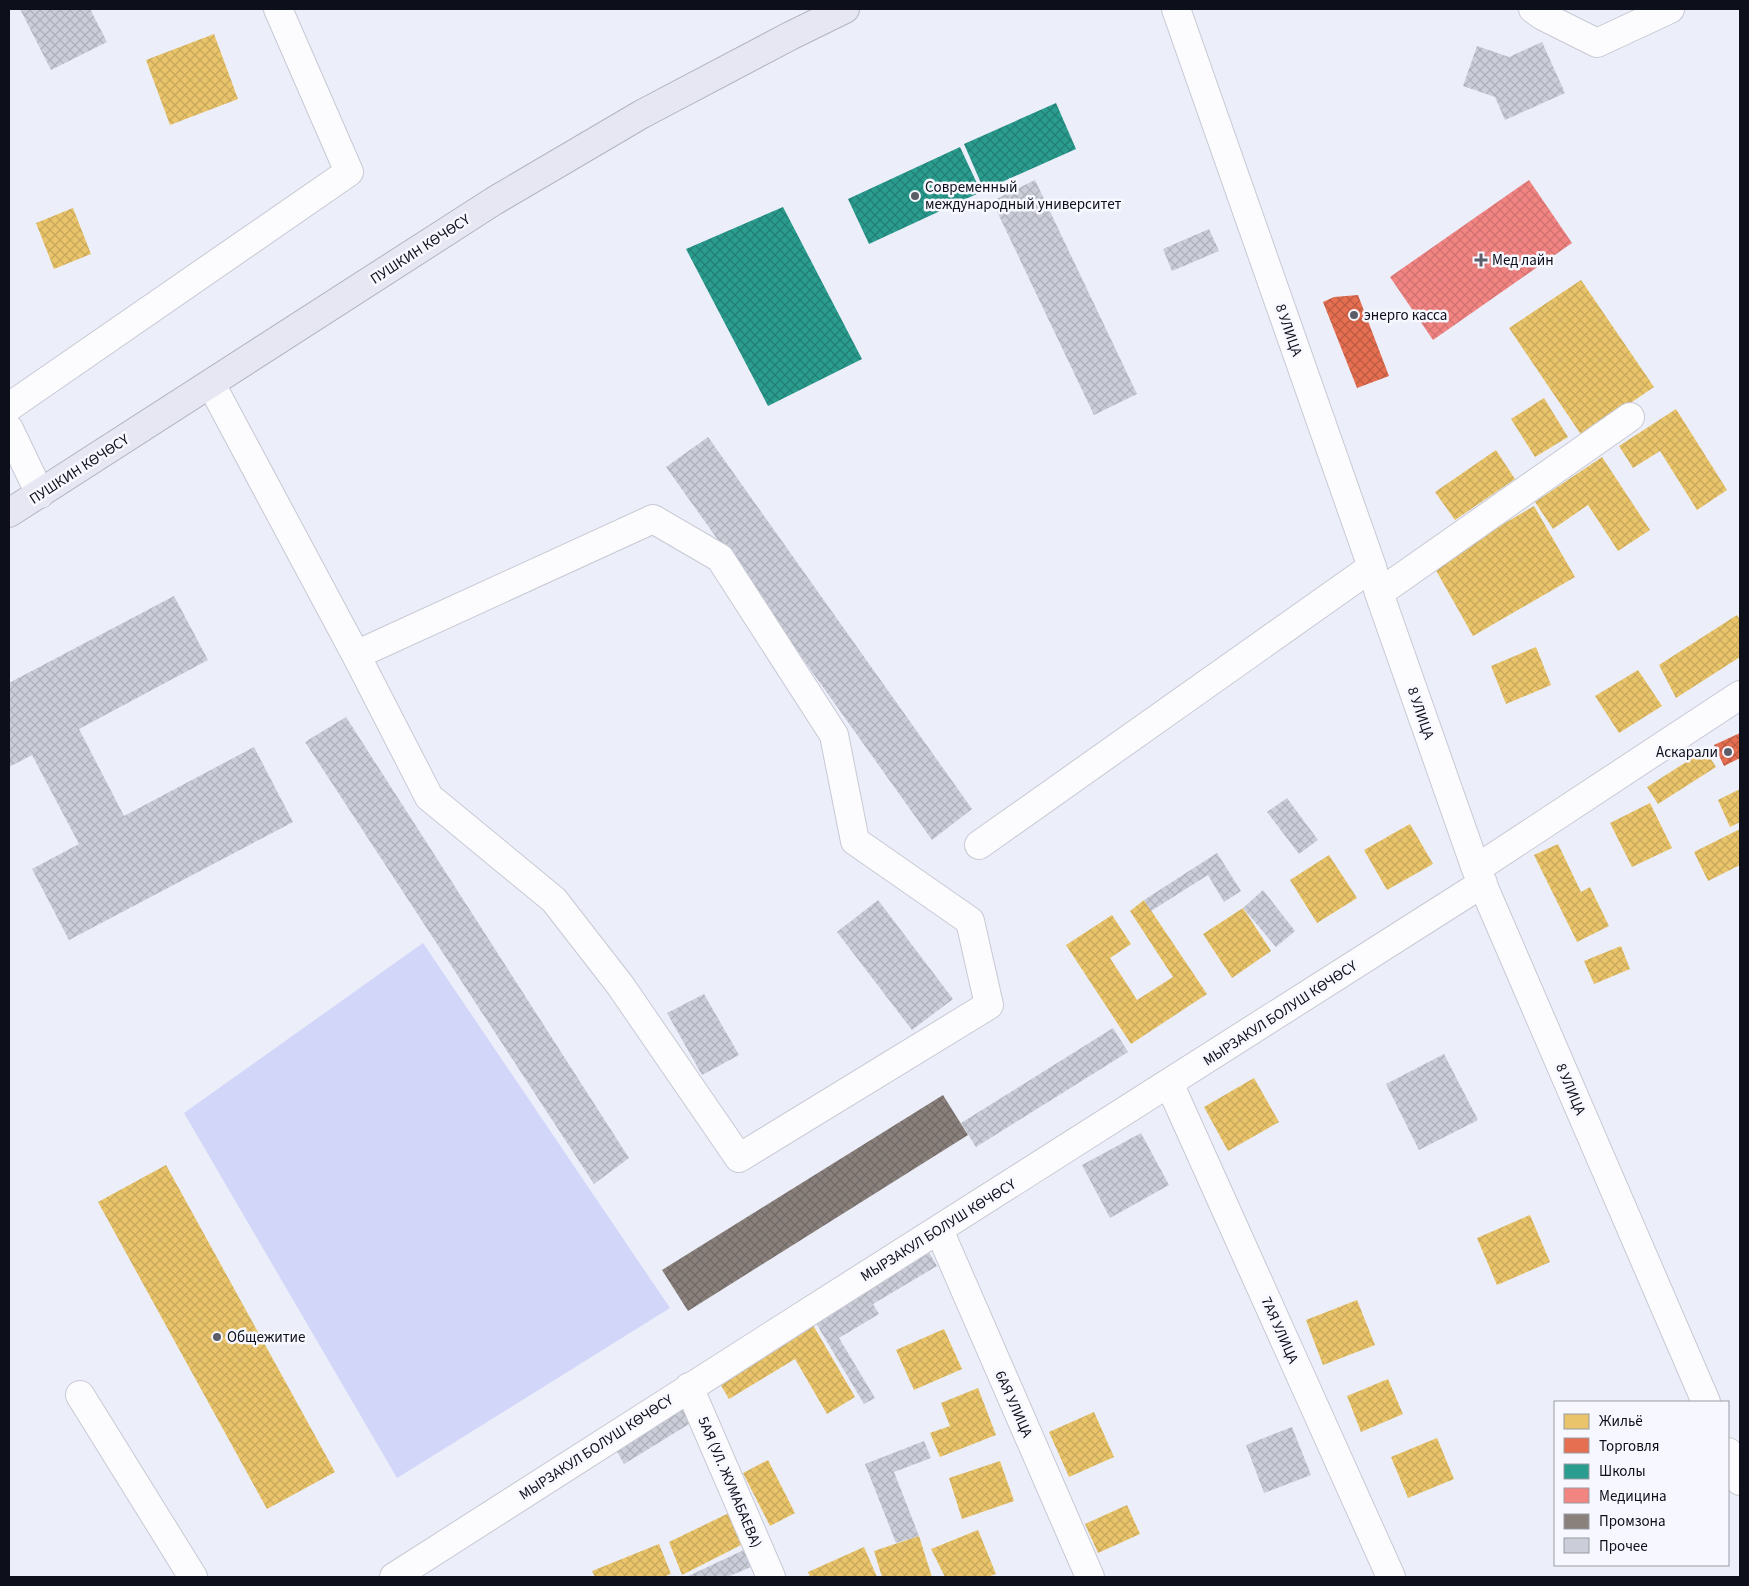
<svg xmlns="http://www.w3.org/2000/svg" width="1749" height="1586" viewBox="0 0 1749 1586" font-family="'Source Sans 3',sans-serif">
	<defs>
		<pattern id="homes-cross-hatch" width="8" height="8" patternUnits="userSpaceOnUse" patternTransform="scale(1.25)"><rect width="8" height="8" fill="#e9c46a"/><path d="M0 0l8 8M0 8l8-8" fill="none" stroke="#c7a75b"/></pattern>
		<pattern id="shops-cross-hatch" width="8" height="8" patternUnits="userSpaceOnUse" patternTransform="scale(1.25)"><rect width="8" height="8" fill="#e76f51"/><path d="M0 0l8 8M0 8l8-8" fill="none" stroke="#ba5a42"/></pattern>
		<pattern id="schools-cross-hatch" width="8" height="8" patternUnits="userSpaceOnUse" patternTransform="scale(1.25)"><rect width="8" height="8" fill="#2a9d8f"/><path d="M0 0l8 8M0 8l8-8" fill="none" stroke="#227e74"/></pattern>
		<pattern id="health-cross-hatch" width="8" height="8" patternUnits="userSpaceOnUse" patternTransform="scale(1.25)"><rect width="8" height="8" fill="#f28482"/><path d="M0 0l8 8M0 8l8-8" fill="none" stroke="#ce7170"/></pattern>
		<pattern id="industry-cross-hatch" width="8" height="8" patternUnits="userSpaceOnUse" patternTransform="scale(1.25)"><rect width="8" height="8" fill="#8a817c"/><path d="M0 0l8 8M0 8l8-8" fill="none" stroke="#6f6865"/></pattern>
		<pattern id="building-cross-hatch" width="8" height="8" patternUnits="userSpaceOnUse" patternTransform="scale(1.25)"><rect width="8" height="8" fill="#cbcdd8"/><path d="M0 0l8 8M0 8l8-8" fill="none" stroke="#adafb9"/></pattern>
	</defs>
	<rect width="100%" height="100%" fill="#eceef9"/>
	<!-- pitch -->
	<path fill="#d2d6f9" d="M423,943l247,365 -273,170 -213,-365z"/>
	<!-- homes -->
	<path fill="url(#homes-cross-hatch)" d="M214,34l24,65 -68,26 -24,-65z
		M73,208l18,46 -37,15 -18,-46z
		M1581,280l73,107 -72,49 -73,-108z
		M1544,398l24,39 -33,20 -24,-38z
		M1676,409l51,81 -30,20 -37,-59 -27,17 -14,-22z
		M1496,450l19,29 -60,41 -20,-28z
		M1602,457l48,73 -32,21 -30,-46 -35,24 -18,-27z
		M1534,506l41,71 -102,59 -40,-71z
		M1737,615l3,5v37l-64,41 -17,-33z
		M1536,647l15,38 -45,19 -15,-38z
		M1638,670l24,36 -43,27 -24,-37z
		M1705,750l11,17 -58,37 -11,-17z
		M1740,789v33l-10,5 -12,-27z
		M1650,803l22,45 -40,19 -22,-44z
		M1410,824l23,40 -46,26 -23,-40z
		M1740,829v36l-32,16 -14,-29z
		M1558,844l23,48 9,-5 19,39 -32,16 -43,-87z
		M1329,855l28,43 -40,25 -27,-43z
		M1144,900l63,94 -76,50 -65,-99 46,-30 19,29 -21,14 27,42 36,-23 -43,-66z
		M1243,908l28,43 -39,27 -29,-44z
		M1621,946l9,23 -36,15 -10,-23z
		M1254,1078l25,44 -51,29 -24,-44z
		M166,1165l169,307 -68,37 -169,-307z
		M1530,1215l20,47 -53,23 -20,-47z
		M1357,1300l18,45 -52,20 -17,-45z
		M810,1320l45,77 -28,17 -32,-55 -66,40 -13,-22z
		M944,1329l18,40 -48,21 -18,-40z
		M1388,1379l15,35 -42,18 -14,-36z
		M978,1388l18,47 -56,22 -10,-24 20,-7 -9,-23z
		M1094,1412l20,45 -45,20 -20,-45z
		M1437,1438l17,41 -46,19 -17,-41z
		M768,1460l27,53 -25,13 -27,-53z
		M1000,1461l14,40 -52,18 -13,-41z
		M1127,1505l13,29 -42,19 -13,-29z
		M729,1513l14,31 -61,31 -13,-33z
		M978,1530l18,44 -9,3h-42l-14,-28z
		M919,1536l13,41h-50l-8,-26z
		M659,1544l12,30 -8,3h-68l-3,-6z
		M864,1547l13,30h-67l-2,-5z"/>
	<!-- shops -->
	<path fill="url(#shops-cross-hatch)" d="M1358,295l31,81 -32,12 -34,-86 11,-5z
		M1740,733v25l-16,8 -10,-21z"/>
	<!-- schools -->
	<path fill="url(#schools-cross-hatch)" d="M1056,103l20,46 -92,41 -20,-46z
		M960,147l21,45 -112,52 -21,-45z
		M783,207l79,152 -94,47 -82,-157z"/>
	<!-- health -->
	<path fill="url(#health-cross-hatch)" d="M1529,180l43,63 -139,97 -43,-63z"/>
	<!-- industry -->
	<path fill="url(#industry-cross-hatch)" d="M943,1095l25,40 -280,176 -26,-41z"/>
	<!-- building -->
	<path fill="url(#building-cross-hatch)" d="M20,9h70l17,33 -56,28z
		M1542,42l23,51 -60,27 -10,-23 -32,-11 14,-40 32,11z
		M1035,180l102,214 -43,21 -102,-214z
		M1209,229l10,22 -47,20 -9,-22z
		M708,437l264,372 -40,31 -266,-373z
		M174,596l34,64 -129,69 45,87 130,-69 39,75 -224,118 -37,-71 47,-25 -47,-89 -23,12v-84z
		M346,717l283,441 -35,26 -289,-442z
		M1287,798l31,42 -19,14 -32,-42z
		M1217,853l24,38 -17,11 -16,-27 -57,36 -7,-11z
		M1263,890l32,41 -19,16 -33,-39z
		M878,900l75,99 -41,31 -75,-98z
		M704,994l35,61 -37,20 -35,-62z
		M1113,1028l15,24 -152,95 -15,-24z
		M1444,1054l34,66 -59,30 -33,-66z
		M1141,1133l28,52 -59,33 -28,-53z
		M924,1244l13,22 -64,38 6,10 -40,24 36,60 -11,6 -54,-91z
		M686,1404l8,17 -70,43 -9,-16z
		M1292,1427l19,48 -47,18 -18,-48z
		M924,1441l7,17 -37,14 25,64 -23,7 -31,-79z
		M746,1549l5,18 -24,10h-41z"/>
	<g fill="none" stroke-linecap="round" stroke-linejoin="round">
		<!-- minor casing -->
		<g stroke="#c7c9d4" stroke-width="30">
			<path id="minor" d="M1176,9l196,558 7,26 97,276 230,533
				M1533,9l10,7 54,27 73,-34
				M211,384l145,271 73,142 125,103 66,85 119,173 250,-153 -19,-84 -115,-80 -21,-106 -114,-177 -67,-39 -297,136
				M9,407l340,-235 -71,-163
				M9,429l31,65
				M1379,593l251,-176
				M979,845l393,-278
				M1476,869l264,-174
				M1169,1083l222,494
				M939,1230l151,347
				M689,1387l82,190
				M80,1395l113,182
				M1728,1452l12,29
				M394,1577c362,-233 726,-462 1089,-694"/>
		</g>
		<!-- highway casing -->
		<g stroke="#b2b4c4" stroke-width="30">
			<path id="highway" d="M9,513l485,-312 148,-87 148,-78 55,-27"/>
		</g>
		<!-- minor -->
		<use href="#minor" stroke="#fcfcfe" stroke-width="28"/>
		<!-- highway -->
		<use href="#highway" stroke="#e6e7f3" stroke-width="28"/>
	</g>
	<!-- markers -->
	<g fill="#5b5d68" stroke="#f7f8ff" stroke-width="2">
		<circle cx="915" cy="196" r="5"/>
		<path d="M1478.5 252.5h5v5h5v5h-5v5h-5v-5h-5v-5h5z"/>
		<circle cx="1354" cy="315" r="5"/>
		<circle cx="1728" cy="752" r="5"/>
		<circle cx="217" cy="1337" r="5"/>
	</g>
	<g text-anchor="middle" stroke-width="5" stroke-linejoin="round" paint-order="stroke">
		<!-- poi labels -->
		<g font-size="15" fill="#0d0f1a" stroke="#f7f8ff" text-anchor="start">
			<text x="925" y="192">Современный<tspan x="925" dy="17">международный университет</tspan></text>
			<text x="1492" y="265">Мед лайн</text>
			<text x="1364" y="320">энерго касса</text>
			<text x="1718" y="757" text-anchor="end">Аскарали</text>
			<text x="227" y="1342">Общежитие</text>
		</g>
		<!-- street labels -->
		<g font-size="15" fill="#0d0f1a" stroke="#f7f8ff">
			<text transform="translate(420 249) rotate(-33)" y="5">ПУШКИН КӨЧӨСҮ</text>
			<text transform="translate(1289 330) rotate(71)" y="5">8 УЛИЦА</text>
			<text transform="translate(79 469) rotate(-33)" y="5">ПУШКИН КӨЧӨСҮ</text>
			<text transform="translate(1421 713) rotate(71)" y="5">8 УЛИЦА</text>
			<text transform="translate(1280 1013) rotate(-33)" y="5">МЫРЗАКУЛ БОЛУШ КӨЧӨСҮ</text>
			<text transform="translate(1571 1089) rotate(67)" y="5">8 УЛИЦА</text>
			<text transform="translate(938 1230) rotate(-32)" y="5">МЫРЗАКУЛ БОЛУШ КӨЧӨСҮ</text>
			<text transform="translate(1280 1330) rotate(66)" y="5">7АЯ УЛИЦА</text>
			<text transform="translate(1014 1404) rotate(66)" y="5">6АЯ УЛИЦА</text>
			<text transform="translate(596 1447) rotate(-33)" y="5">МЫРЗАКУЛ БОЛУШ КӨЧӨСҮ</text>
			<text transform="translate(730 1482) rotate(67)" y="5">5АЯ (УЛ. ЖУМАБАЕВА)</text>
		</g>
	</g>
	<!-- border -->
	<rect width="1749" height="1586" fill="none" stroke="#0d0f1a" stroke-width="20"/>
	<!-- legend -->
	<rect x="1554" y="1401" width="175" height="165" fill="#f7f8ff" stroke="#999ba3"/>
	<rect x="1564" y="1414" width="25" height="15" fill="#e9c46a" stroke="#999ba3"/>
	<text x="1599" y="1426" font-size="15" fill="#0d0f1a">Жильё</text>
	<rect x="1564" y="1438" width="25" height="15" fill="#e76f51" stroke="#999ba3"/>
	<text x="1599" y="1451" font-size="15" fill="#0d0f1a">Торговля</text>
	<rect x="1564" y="1464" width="25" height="15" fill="#2a9d8f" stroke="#999ba3"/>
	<text x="1599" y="1476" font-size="15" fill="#0d0f1a">Школы</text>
	<rect x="1564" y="1488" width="25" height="15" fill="#f28482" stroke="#999ba3"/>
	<text x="1599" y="1501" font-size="15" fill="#0d0f1a">Медицина</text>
	<rect x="1564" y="1514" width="25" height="15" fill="#8a817c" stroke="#999ba3"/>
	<text x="1599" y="1526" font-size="15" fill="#0d0f1a">Промзона</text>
	<rect x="1564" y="1538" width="25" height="15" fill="#cbcdd8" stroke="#999ba3"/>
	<text x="1599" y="1551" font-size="15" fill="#0d0f1a">Прочее</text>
</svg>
